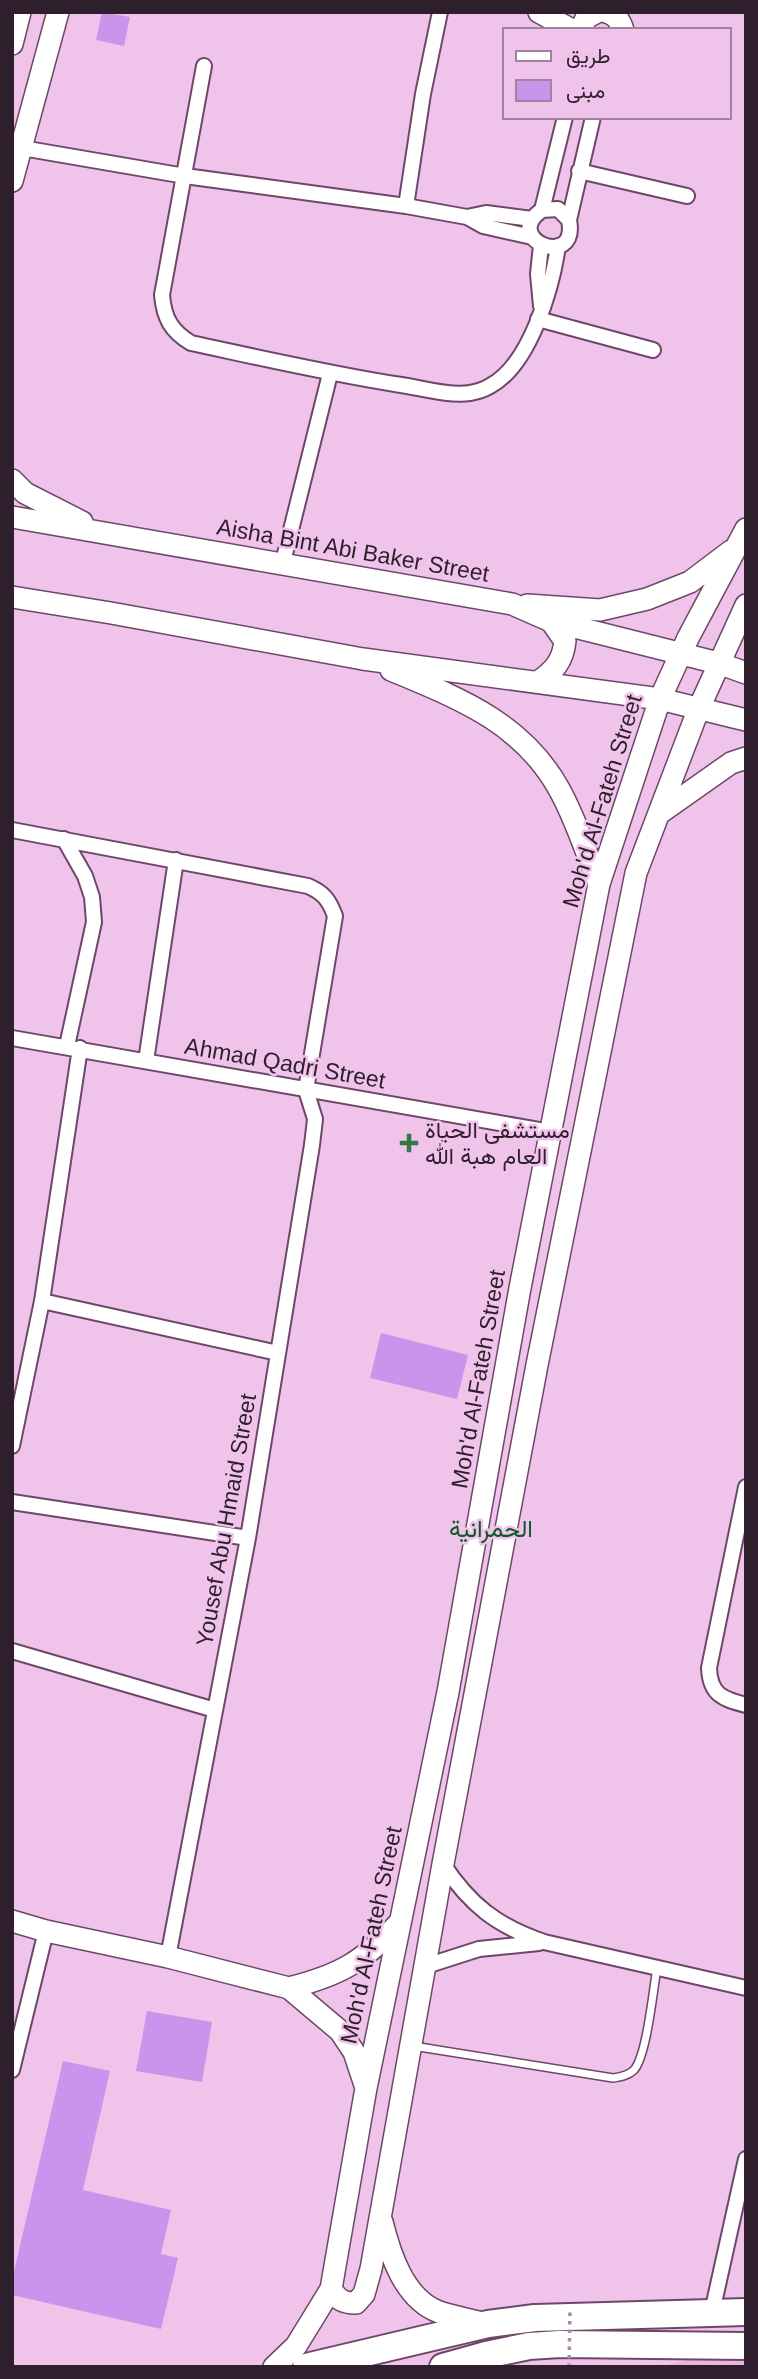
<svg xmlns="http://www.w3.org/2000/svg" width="758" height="2379" viewBox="0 0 758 2379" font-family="Arial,Vazirmatn,sans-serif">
	<rect width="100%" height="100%" fill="#f0c4ea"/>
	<!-- built -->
	<path fill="#e8b6e1" d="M746,2345v22h-87z"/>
	<!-- building -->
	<path fill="#c995ec" d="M102,12l28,5 -6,29 -28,-6z
		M381,1333l87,22 -11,44 -87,-21z
		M147,2011l65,11 -10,60 -66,-11z
		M63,2061l47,10 -27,119 88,20 -10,44 17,4 -17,71 -149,-34v-15z"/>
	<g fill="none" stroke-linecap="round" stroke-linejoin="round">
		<!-- lane casing -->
		<g stroke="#6d4768" stroke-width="10">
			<path id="lane" d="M413,2046l200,32c7,-1 15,-2 21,-8 13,-15 19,-80 23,-102"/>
		</g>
		<!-- street casing -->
		<g stroke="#6d4768" stroke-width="18">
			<path id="street" d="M204,66l-42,229c2,23 9,36 29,48 70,15 139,31 210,42 21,3 47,11 69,8 6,-1 15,-4 20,-7 40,-21 62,-98 68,-140
				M22,148l163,28 221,30 61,11 19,-4 46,6
				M579,171l108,25
				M406,206l17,-112 17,-82
				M542,210l23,-93
				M467,217l16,9 49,11
				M569,220l-11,-11 -16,1c-42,29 37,61 27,10l24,-103
				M541,245l-3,29 3,32
				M538,319l115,31
				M282,566l48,-192
				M12,830l296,56c16,7 21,14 27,30l-29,174 9,29 -3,26 -64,393 -80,419
				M64,839l21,37 7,21 2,25 -27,124
				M12,1038l539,94
				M146,1061l30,-201
				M42,1301l236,52
				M12,1446l30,-145 38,-253
				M746,1487l-37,181c1,27 14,31 37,37
				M12,1502l236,36
				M12,1651l203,59
				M443,1864c27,41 54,62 101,78l202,46
				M426,1966l53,-17 60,-6
				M12,2070l34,-139
				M712,2312l34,-153"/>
		</g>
		<!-- secondary casing -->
		<g stroke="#6d4768" stroke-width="24">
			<path id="secondary" d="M539,12l33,18
				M606,12c10,3 14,8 17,18
				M581,30l5,-12 11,-6
				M12,44l8,-32
				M12,181l46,-169
				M12,480l13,13 57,29
				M12,517l500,87 39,17 167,42 28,10
				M12,597l99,16 252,46 297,40 86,21
				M527,605l73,5 47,-11 43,-17 41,-31
				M391,670c67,28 131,52 168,119 17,30 27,64 40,95
				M538,682c16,-11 25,-21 27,-41l-14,-20
				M660,813l71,-50 15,-5
				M12,1921l34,10 122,26 121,31 51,43 14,21 12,36
				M289,1988c51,-13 74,-26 110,-65
				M382,2222c8,32 22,77 57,90 15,5 32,8 48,12
				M331,2289c7,11 12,14 25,14l8,-9 7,-25 72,-405 94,-499 99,-492 63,-165 47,-103
				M274,2367l22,-21 35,-57 35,-201 82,-396 72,-404 79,-404 61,-185 28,-61 58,-109"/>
		</g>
		<!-- highway casing -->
		<g stroke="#6d4768" stroke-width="30">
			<path id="highway" d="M306,2367l182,-43 47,-6 211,-6
				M443,2367l43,-12 43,-9 31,-2 186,2"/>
		</g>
		<!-- lane -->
		<use href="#lane" stroke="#fff" stroke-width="7"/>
		<!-- street -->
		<use href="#street" stroke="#fff" stroke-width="14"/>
		<!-- secondary -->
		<use href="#secondary" stroke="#fff" stroke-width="21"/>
		<!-- highway -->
		<use href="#highway" stroke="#fff" stroke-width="26"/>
		<!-- path-bridge -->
		<path stroke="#ac8aa7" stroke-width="3.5" stroke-dasharray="3.5 5" stroke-linecap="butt" d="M569,2367l1,-57"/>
	</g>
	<!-- markers -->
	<path fill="#317a48" stroke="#f0c4ea" stroke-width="2.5" d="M405.5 1132.5h7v7h7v7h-7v7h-7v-7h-7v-7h7z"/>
	<g text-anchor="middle" stroke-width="5" stroke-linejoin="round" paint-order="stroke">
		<!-- street labels -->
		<g font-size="23" fill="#2f1e2c" stroke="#f0c4ea">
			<text transform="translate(353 550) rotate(10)" y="8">Aisha Bint Abi Baker Street</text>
			<text transform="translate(602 801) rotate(-73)" y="8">Moh'd Al-Fateh Street</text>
			<text transform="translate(285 1063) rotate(10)" y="8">Ahmad Qadri Street</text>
			<text transform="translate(478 1379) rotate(-80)" y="8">Moh'd Al-Fateh Street</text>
			<text transform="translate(226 1520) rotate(-80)" y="8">Yousef Abu Hmaid Street</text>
			<text transform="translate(371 1935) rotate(-78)" y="8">Moh'd Al-Fateh Street</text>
		</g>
		<!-- poi labels -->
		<g font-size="23" fill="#2f1e2c" stroke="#f0c4ea" text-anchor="start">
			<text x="425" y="1138">مستشفى الحياة<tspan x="425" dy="26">العام هبة الله</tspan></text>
		</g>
		<!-- neighbourhood labels -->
		<g font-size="24" fill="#0e572a" stroke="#f0c4ea">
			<text x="491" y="1537">الحمرانية</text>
		</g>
	</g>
	<!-- border -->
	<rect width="758" height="2379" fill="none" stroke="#2f1e2c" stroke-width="28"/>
	<!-- legend -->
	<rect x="503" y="28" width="228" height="91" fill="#f0c4ea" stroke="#a3829e" stroke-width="2"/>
	<rect x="516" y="51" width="35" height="10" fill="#ffffff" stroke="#a3829e" stroke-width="2"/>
	<text x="566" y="63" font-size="21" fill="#2f1e2c">طريق</text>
	<rect x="516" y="80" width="35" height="21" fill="#c995ec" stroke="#a3829e" stroke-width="2"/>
	<text x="566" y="98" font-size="21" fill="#2f1e2c">مبنى</text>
</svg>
